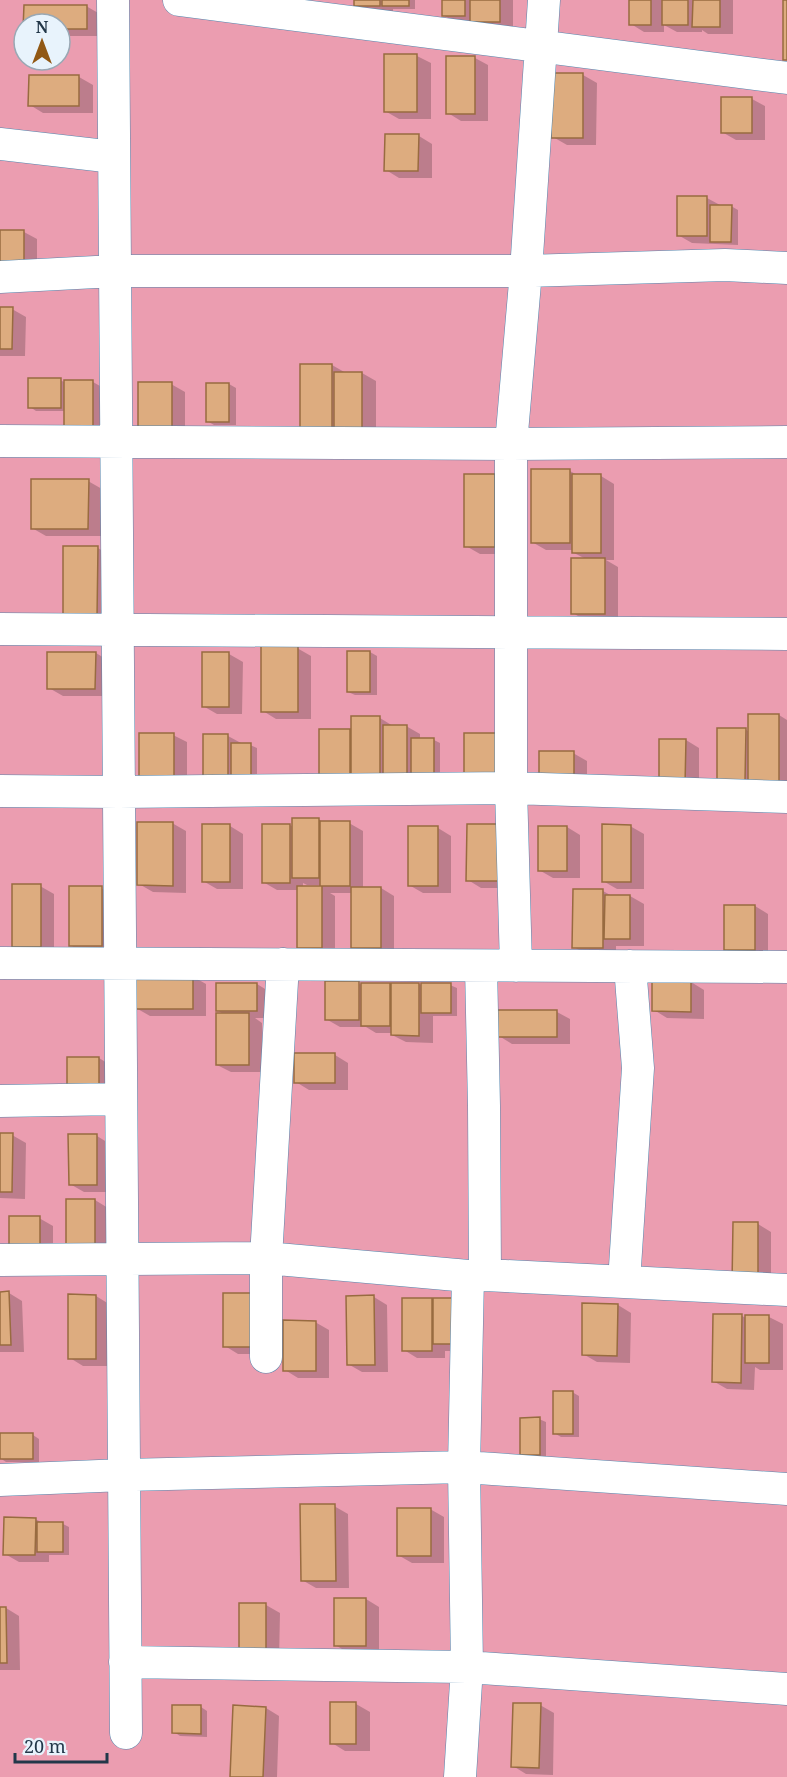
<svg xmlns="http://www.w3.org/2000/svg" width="787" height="1777" viewBox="0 0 787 1777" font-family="'Noto Serif',serif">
	<rect width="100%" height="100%" fill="#acd6f9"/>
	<!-- green -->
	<path fill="#eb9db0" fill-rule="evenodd" d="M0,0h787v1777h-787zM24,24h36v36h-36z"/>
	<!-- shadow -->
	<path fill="#0003" fill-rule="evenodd" d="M356,0h59v9h-22v4h-24l-13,-8z
		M443,0h70v29l-56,-6 -14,-8z
		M631,0h102v34h-25l-6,-4v2h-25l-13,-7v7h-20l-13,-8z
		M86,6l14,8v22h-40v-12h-35z
		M385,56h32l14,7v56h-32l-14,-8z
		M475,58l13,7v56h-27l-13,-8z
		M583,75l14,8 -1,62h-29l-14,-8z
		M79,77l14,8v28h-50l-13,-8z
		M752,99l13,7v34h-29l-14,-8z
		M419,136l13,8v34h-33l-13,-8z
		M707,198l13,7 11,1 7,4v35l-46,-2 -14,-8z
		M0,232h24l13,7v41z
		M0,309h12l14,8 -1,39h-25z
		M332,365l14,8h16l14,8v58l-74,-8z
		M60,380l4,2h29l14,8v53l-42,-32h-29l-6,-4z
		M171,384l14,8v51h-32z
		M207,384h22l7,4v37h-22l-7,-4z
		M570,471l9,5h22l13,8v76h-8l12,7v54h-32l-13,-8 13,-54 -12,-6v-3h-28l-14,-8z
		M495,475l14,8v71h-29l-14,-8z
		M88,481l14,8v47h-56l-14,-8z
		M98,548l13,8v69h-33z
		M297,648l14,8v63h-35l-13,-8z
		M349,652h21l7,4v39h-22l-7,-3z
		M96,653l13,8v35h-46l-14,-8z
		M203,654h26l14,8 -1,52h-25l-14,-8z
		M749,715h30l8,5v71l-68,-11 26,-51 4,3z
		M380,718l13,8h13l14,8v6h14l6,3v40l-77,12 -42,-64h32z
		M173,735l14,7v53h-33z
		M228,736l13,7 9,2 7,3v34l-53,-5z
		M686,740l13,8v44l-39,-8z
		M573,753l14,8v30h-33z
		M318,819l7,4h24l14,8v57h18l13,8v59h-28l-13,-8v-54h-23l5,3v59h-23l-14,-8 1,-57h-22l-14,-8 27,-57 3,2zM303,883l4,2h14v3h-18z
		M172,823l14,8v62l-33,-1 -14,-8z
		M230,826l13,8v55h-26l-14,-8z
		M468,826l46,62h-33l-13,-8z
		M630,826l14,8v55h-27l-14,-8z
		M567,827l13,8v43h-27l-14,-8z
		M438,828l13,8v57h-28l-14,-8z
		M40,886l14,8v60h-27l-13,-8z
		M101,888l14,8v57h-31l-14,-8z
		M603,891l9,5h18l14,8v42h-28v9h-29l-13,-8z
		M755,906l13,8v43h-29l-14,-8z
		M192,976l14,8v32h-56l-14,-8z
		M691,982l13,8v29l-37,-1 -13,-8z
		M358,983l4,2h27l4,2v-3h26l4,2 27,-1 7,3v28h-24v27l-27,-1 -14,-7v-2h-16l-10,-6h-26l-14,-8z
		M257,984l13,8v26h-15l7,5v49h-31l-14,-7 8,-50 -8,-5z
		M557,1012l13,7v25h-58l-13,-8z
		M335,1055l13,8v27h-39l-13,-8z
		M99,1058l13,8v40h-30z
		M0,1135h12l14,8 -1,56 -25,-1z
		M97,1136l13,8v48h-26l-14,-8z
		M95,1200l13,8v57h-27z
		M39,1218l14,8v39h-29z
		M758,1224l13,8v59h-24z
		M0,1293h9l13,8 2,51h-24z
		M261,1295l13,59h-36l-13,-8z
		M96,1296l13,8v62h-26l-13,-8z
		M374,1297l13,8 1,67h-26l-14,-8z
		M404,1299l56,1 13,51h-28v7h-28l-13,-8z
		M618,1305l13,8 -1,50 -33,-1 -14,-8z
		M742,1316l4,2 23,-1 14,7v46h-23l-5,-3 -1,23 -27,-1 -14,-8z
		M315,1322l14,8v48h-31l-13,-8z
		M572,1392l7,4v41h-18l-7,-4z
		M539,1419l7,3v36h-18l-7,-4z
		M0,1435h33l6,4v23h-33l-6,-4z
		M334,1506l14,8 1,74h-33l-14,-8z
		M430,1509l14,8v46h-32l-14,-8z
		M35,1519l8,4 20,1 6,3v28h-20v7h-30l-14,-8z
		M366,1599l13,8v46h-30l-14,-8z
		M266,1605l14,8 -1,47h-25z
		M6,1608l13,8 1,54h-20v-61z
		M356,1704l14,8v39h-25l-13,-8z
		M540,1705l14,8 -1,62 -27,-1 -13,-8z
		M201,1707l6,4v26l-27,-1 -6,-4z
		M266,1708l13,8 -2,61h-46z"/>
	<!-- building -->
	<path fill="#ddac7f" stroke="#986b40" stroke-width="1.5" d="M354,0h26v6h-26z
		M382,0h27v6h-27z
		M442,0h23v16h-23z
		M470,0h30v22h-30z
		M629,0h22v25h-22z
		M662,0h26v25h-26z
		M693,0h27v27h-28z
		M783,0h4v60h-4z
		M24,5h63v24h-27v-5h-36l-1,5z
		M384,54h33v58h-33z
		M446,56h29v58h-29z
		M552,73h31v65h-32z
		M29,75h50v31h-51z
		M721,97h31v36h-31z
		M385,134h34l-1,37h-34z
		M677,196h30v40h-30z
		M710,205h22l-1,37h-21z
		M0,230h24v43h-24z
		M0,307h13l-1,42h-12z
		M300,364h32v68h-32z
		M334,372h28v60h-28z
		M28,378h33v30h-33z
		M64,380h29v56h-29z
		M138,382h34v54h-34z
		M206,383h23v39h-23z
		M531,469h39v74h-39z
		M464,474h31v73h-31z
		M572,474h29v79h-29z
		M31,479h58l-1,50h-57z
		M63,546h35l-1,72h-34z
		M571,558h34v56h-34z
		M261,646h37v66h-37z
		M347,651h23v41h-23z
		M47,652h49l-1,37h-48z
		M202,652h27v55h-27z
		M748,714h31v70h-31z
		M351,716h29v68h-29z
		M383,725h24v59h-24z
		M717,728h29l-1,53h-28z
		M319,729h31v59h-31z
		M139,733h35v55h-35z
		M464,733h38l-1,52h-37z
		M203,734h25v44h-25z
		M411,738h23v42h-23z
		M659,739h27l-1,46h-26z
		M231,743h20v36h-20z
		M539,751h35v33h-35z
		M292,818h27v60h-27z
		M320,821h30v65h-30z
		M137,822h36v64l-36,-1z
		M202,824h28v58h-28z
		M262,824h28v59h-28z
		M467,824h34v57h-35z
		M602,824l29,1v57h-29z
		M408,826h30v60h-30z
		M538,826h29v45h-29z
		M12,884h29v63h-29z
		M69,886h33v60h-33z
		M297,886h25v62h-25z
		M351,887h30v61h-30z
		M573,889h30v59h-31z
		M605,895h25v44h-26z
		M724,905h31v45h-31z
		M134,974l59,1v34h-59z
		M652,980h39v32l-39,-1z
		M325,981h34v39h-34z
		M216,983h41v28h-41z
		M361,983h29v43h-29z
		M391,983h28v53l-28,-1z
		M421,983h30v30h-30z
		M497,1010h60v27h-60z
		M216,1013h33v52h-33z
		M294,1053h41v30h-41z
		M67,1057h32v42h-32z
		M0,1133h13l-1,59h-12z
		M68,1134h29v51h-28z
		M66,1199h29v59h-29z
		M9,1216h31v42h-31z
		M733,1222h25v62h-26z
		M9,1291l2,54h-11v-53z
		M223,1293h38v54h-38z
		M68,1294l28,1v64h-28z
		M374,1295l1,70h-28l-1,-69z
		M402,1298h30v53h-30z
		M433,1298h27v46h-27z
		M582,1303l36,1 -1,52 -35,-1z
		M713,1314h29l-1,69 -29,-1z
		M745,1315h24v48h-24z
		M283,1320l33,1v50h-33z
		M553,1391h20v43h-20z
		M540,1417v38h-20v-37z
		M0,1433h33v26h-33z
		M300,1504h35l1,77h-35z
		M397,1508h34v48h-34z
		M4,1517l32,1 -1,37h-32z
		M37,1522h26v30h-26z
		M334,1598h32v48h-32z
		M239,1603h27v50h-27z
		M0,1607h6l1,56h-7z
		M330,1702h26v42h-26z
		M513,1703h28l-2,65 -28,-1z
		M172,1705h29v29l-29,-1z
		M233,1705l33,2 -3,70h-33z"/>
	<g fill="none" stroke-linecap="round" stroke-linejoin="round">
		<!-- street casing -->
		<g stroke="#5386ae" stroke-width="33">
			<path id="street" d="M113,0l13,1733
				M179,0l608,78
				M0,144l114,13
				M0,277l115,-6h411l199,-6 62,3
				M0,441l511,3 276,-2
				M0,629l787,5
				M0,791l119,1 392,-4 276,9
				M0,963l787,4
				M481,966l3,140 1,169
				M516,966l-5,-178v-344l15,-173 18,-271
				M0,1101l121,-2
				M0,1260l266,-2 202,18 17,-1 302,15
				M624,1282l14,-214 -8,-102
				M266,1357v-99l17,-294
				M0,1480l124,-5 340,-8 323,22
				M125,1662l342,5 320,22
				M460,1777l7,-110 -3,-200 4,-191"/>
		</g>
		<!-- street -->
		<use href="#street" stroke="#fff" stroke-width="32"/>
	</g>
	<!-- north arrow -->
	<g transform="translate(42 42)"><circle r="28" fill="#e8f3fc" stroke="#99a8b4" stroke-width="1.5"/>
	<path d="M0-4.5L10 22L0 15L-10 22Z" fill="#915814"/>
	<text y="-9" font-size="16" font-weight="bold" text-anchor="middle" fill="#223749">N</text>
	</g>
	<!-- scale -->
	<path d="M15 1753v9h92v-9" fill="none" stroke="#223749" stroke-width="3"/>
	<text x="24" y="1753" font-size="18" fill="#223749" stroke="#e8f3fc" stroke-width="4.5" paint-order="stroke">20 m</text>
</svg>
